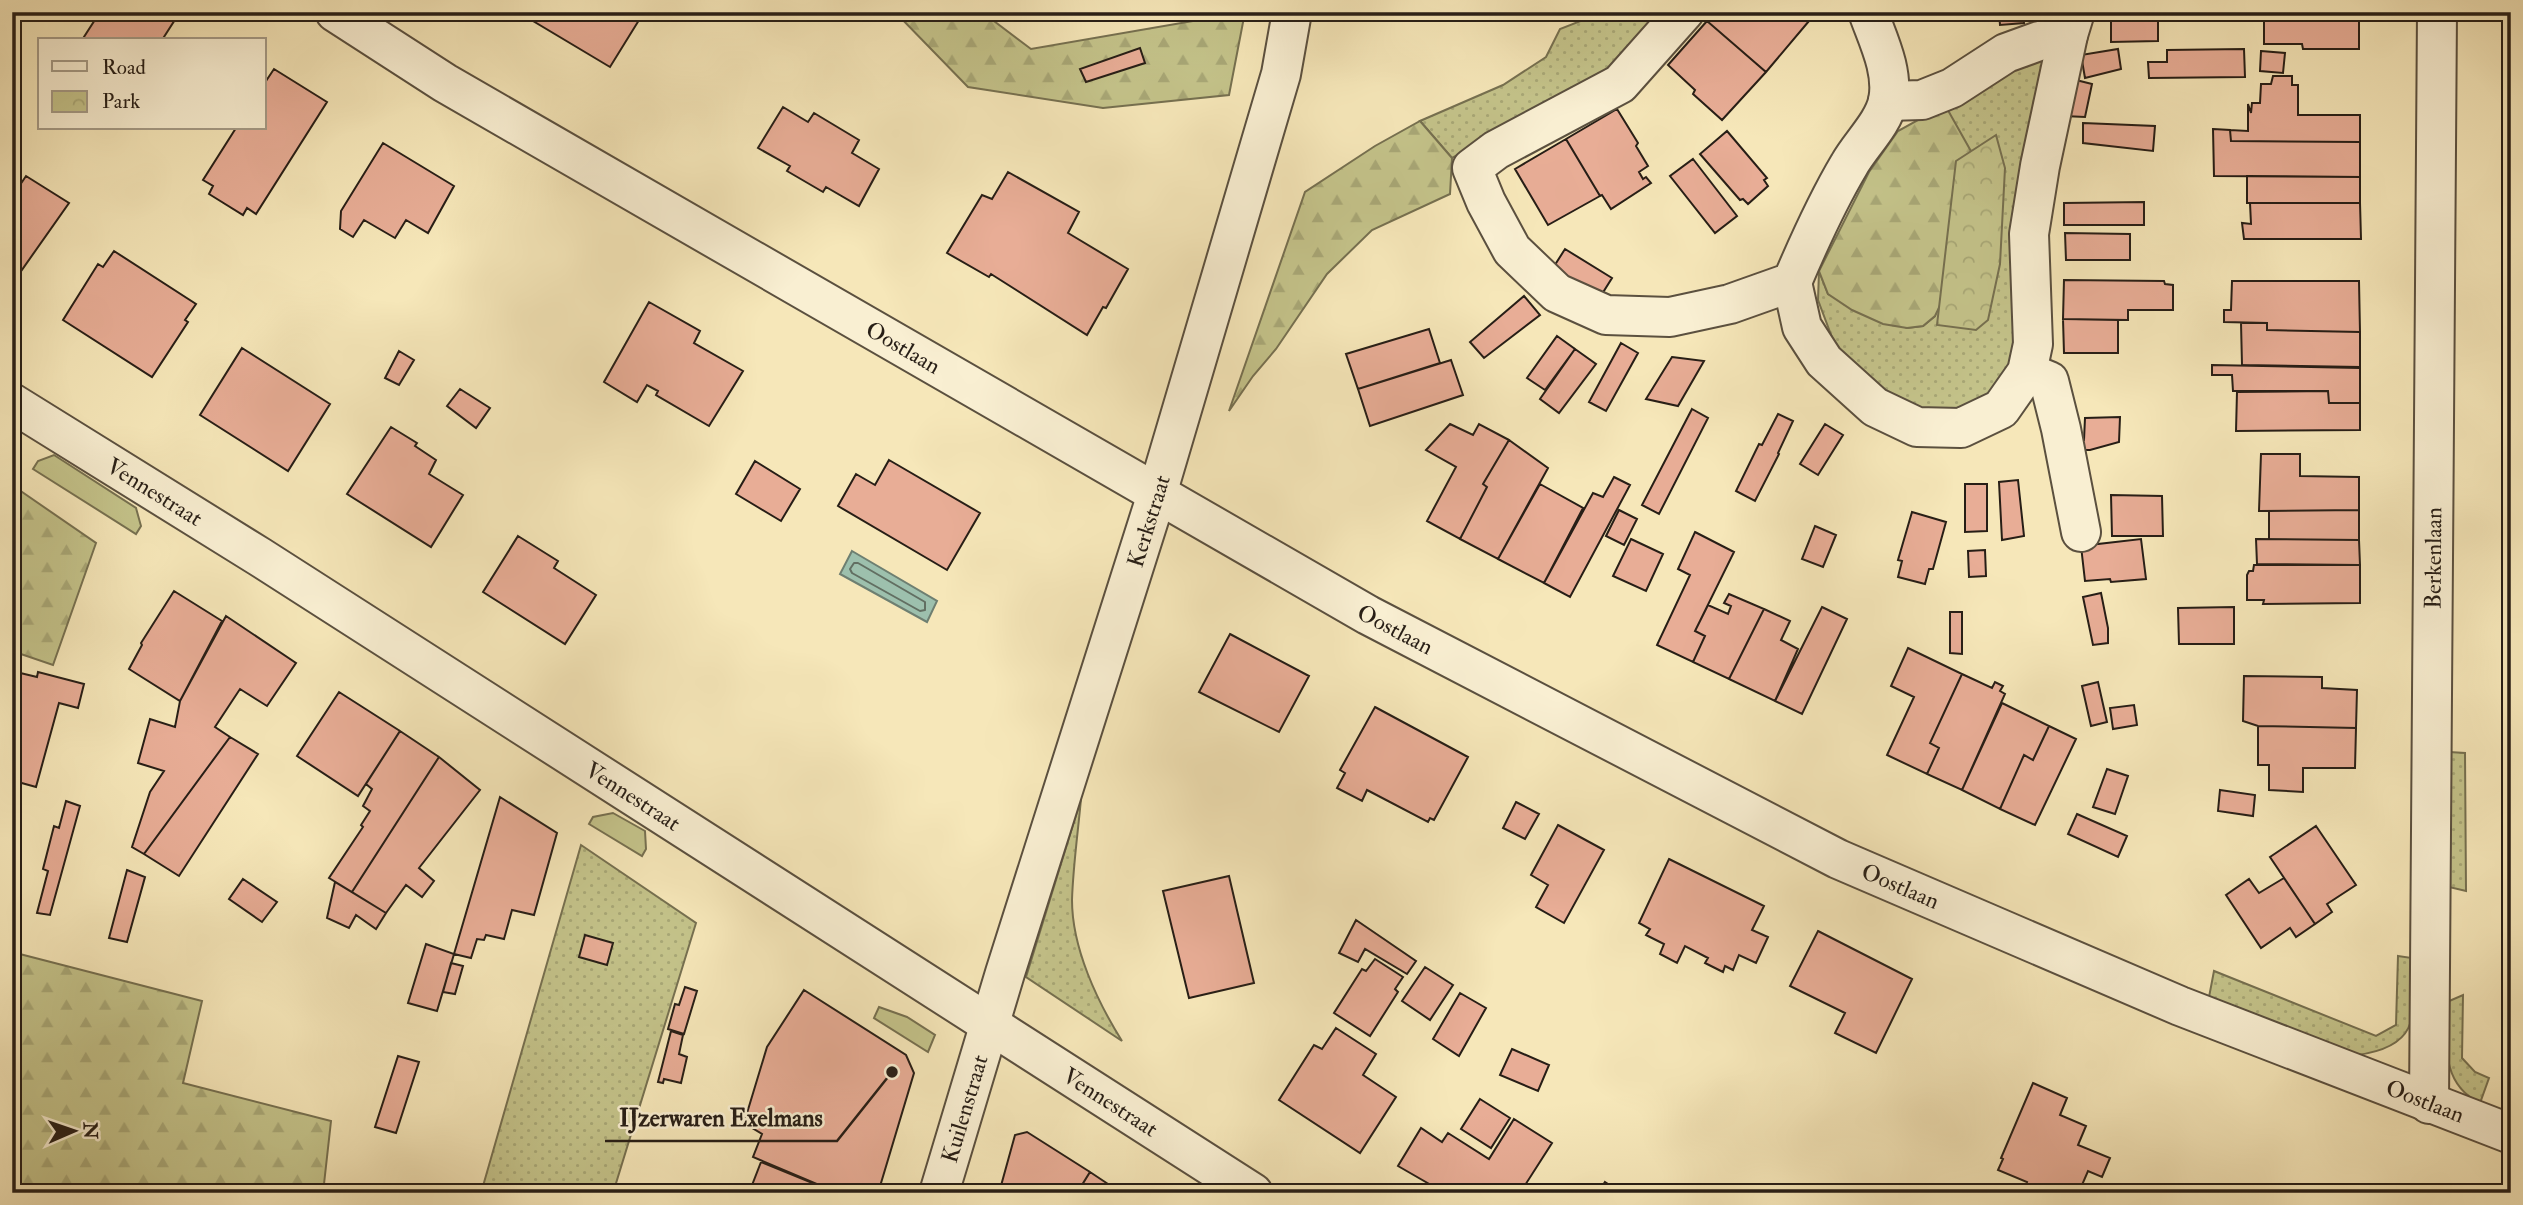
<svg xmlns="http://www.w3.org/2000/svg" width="2523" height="1205" viewBox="0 0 2523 1205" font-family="'IM FELL Double Pica',serif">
	<defs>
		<pattern id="grass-dots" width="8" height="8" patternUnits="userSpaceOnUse" patternTransform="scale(1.75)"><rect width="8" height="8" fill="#c4c38a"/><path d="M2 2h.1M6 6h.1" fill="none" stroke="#a8a776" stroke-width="1.8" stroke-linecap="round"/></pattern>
		<pattern id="forest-firs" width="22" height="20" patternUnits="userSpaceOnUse" patternTransform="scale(1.75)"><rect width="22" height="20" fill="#c4c38a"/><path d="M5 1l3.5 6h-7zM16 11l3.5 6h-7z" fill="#a8a776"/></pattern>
		<pattern id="park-crowns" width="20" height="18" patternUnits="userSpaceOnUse" patternTransform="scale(1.75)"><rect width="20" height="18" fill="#c4c38a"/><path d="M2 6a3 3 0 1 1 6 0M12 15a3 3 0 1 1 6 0" fill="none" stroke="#a8a776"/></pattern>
	</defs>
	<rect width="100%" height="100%" fill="#f6e7b9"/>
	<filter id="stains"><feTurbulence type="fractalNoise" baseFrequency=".00286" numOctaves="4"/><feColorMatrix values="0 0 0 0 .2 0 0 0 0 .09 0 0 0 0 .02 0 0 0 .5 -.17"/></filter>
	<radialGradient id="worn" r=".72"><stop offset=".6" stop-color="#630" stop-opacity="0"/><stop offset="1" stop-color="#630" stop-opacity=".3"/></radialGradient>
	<!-- grass -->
	<path fill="url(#grass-dots)" stroke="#767050" stroke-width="2" d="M1596,12h73l-74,69 -143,77 -32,-37 83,-36 43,-28 14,-28 31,-12z
		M2050,49l-33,310 -21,37 -25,17h-50l-59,-35 -29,-38 -15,-40 1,-29 9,23 79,34 16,-2 12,-10 10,-211z
		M2449,752l16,1 1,138 -17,-4z
		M1081,799c-3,33 -8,68 -9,101 0,48 25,101 50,141l-96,-64z
		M581,845l115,78 -83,270h-132z
		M2398,956l14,2c2,53 12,88 -55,97l-148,-58 5,-26 162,65 20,-11z
		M2463,995l-1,63 13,14 14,6 -9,25c-41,-20 -33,-62 -33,-101z"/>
	<!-- forest -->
	<path fill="url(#forest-firs)" stroke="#767050" stroke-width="2" d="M895,12h87l49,37 214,-37 -16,83 -126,13 -135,-21z
		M1945,105l27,48 -26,140 -11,23 -12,10 -16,2 -24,-4 -31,-14 -24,-16 -9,-23 50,-99 29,-41z
		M1420,121l32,37 -2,36 -78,36 -45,44 -51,75 -23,27 -24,35 76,-219 70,-46z
		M12,485l84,58 -43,122 -41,-14z
		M12,952l190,49 -19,82 148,38 -8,72h-311z"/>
	<!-- park -->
	<path fill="url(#park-crowns)" stroke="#767050" stroke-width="2" d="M1996,135l9,33 -5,96 -12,56 -12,10 -39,-5 19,-164z"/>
	<!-- garden -->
	<path fill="#c4c38a" stroke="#767050" stroke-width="2" d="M54,455l82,53 5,18 -5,8 -103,-65 5,-8z
		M613,813l32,18 1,18 -4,7 -53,-32 4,-7z
		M879,1007l28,10 28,18 -7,17 -54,-34z"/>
	<!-- water -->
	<path fill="#9dc0ad" stroke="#6e7f71" stroke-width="2" d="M852,551l85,50 -10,21 -87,-48z"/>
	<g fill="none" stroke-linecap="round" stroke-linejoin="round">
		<!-- shore -->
		<path stroke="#626f62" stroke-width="2" d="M854,563h4l67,39v8l-5,1 -68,-38 -2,-4z"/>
	</g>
	<!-- building -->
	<path fill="#e8ad96" stroke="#271e16" stroke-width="2" d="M100,12h73l5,3 -16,25h-80z
		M518,12h126l-34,55z
		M1715,12h84l10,9 -43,51 -59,-51z
		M1909,12h27l-1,8 -26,-1z
		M1999,12h24l1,11 -24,2z
		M2264,12h95v37h-56l-1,-5h-38z
		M2158,14v27l-47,1v-26z
		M1707,21l59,51 -44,48 -29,-26 2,-4 -27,-25z
		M1140,48l5,15 -59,19 -6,-13z
		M2118,49l3,20 -36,9 -4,-23z
		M2244,49l1,28 -96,1 -1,-16h19v-12z
		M2261,51l24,2 -2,20 -23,-2z
		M274,69l53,33 -71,112 -9,-6 -4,7 -34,-21 4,-8 -10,-6 33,-52h28v-44z
		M2273,76h19v9h6v30h62v27l-129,-1 -1,-11 18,1v-27l3,9 1,-10h8l1,-19h10z
		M2072,79l20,5 -7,33 -21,-1z
		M783,107l25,15 6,-9 45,27 -7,13 27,16 -20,37 -33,-19 -3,5 -36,-21 3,-5 -32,-18z
		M1617,109l21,34 -2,3 12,20 -9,6 4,7 3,-2 5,6 -40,26 -9,-14 -2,1 -34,-57z
		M2083,123l72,3 -2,25 -70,-8z
		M2213,129l17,1 1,11 129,1v35l-146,-1z
		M1727,131l40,47 -3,2 4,6 -20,18 -5,-5 -3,1 -40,-46z
		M1566,139l34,57 -52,29 -33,-56z
		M383,143l71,43 -26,47 -22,-13 -11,18 -31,-18 -11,17 -13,-8 1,-18z
		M1693,159l44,57 -22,17 -45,-57z
		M1008,172l71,40 -11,21 60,36 -22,39 -3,-1 -16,28 -96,-61 -2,3 -42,-24 35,-58 10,4z
		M26,176l43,27 -57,81v-87z
		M2247,176l113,1v26h-113z
		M2144,202v23h-80v-22z
		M2250,203h110l1,36h-117l-2,-16 9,1z
		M2065,233l65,1v26h-64z
		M1565,249l47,29 -10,16 -15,-5 -34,-21z
		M114,251l82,53 -11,16 3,2 -36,55 -89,-57 35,-56 5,3z
		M2064,280l100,1 1,3 8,1v25h-45v10l-65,-1z
		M2232,281h127l1,51 -93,-2v-7l-43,-1v-12h7z
		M1524,296l16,19 -56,43 -14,-16z
		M649,302l51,29 -6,12 49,28 -34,55 -53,-31 2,-4 -11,-6 -10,17 -33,-20z
		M2063,319l55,1v33h-54z
		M2241,323h26v7l93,2v35l-118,-2z
		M1429,329l11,34 -82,26 -12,-35z
		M1557,336l18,13 -30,41 -18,-12z
		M1621,343l17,10 -32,58 -17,-9z
		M242,348l88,56 -42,67 -88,-56z
		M1575,349l21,15 -37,49 -19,-14z
		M399,351l15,9 -15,25 -14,-7z
		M1672,357l32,4 -26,45 -32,-7z
		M1451,360l12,35 -93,31 -12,-37z
		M2212,365l148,3v35h-31l-1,-12h-95l-1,-16h-20z
		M460,389l30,19 -14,20 -29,-22z
		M2328,391l1,12h31v27l-124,1 1,-39z
		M1692,409l16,9 -49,96 -17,-9z
		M1778,414l15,7 -15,32 1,1 -24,47 -19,-10 23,-47 3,1z
		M2120,417l-1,25 -29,8h-12v-10h6l1,-22z
		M1450,424l23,11 6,-11 30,16 -26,44 4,3 -27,52 -33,-18 29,-54 -30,-17z
		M1825,424l18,11 -25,40 -18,-11z
		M391,427l26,16 -2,3 21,14 -7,14 34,21 -32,52 -84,-53z
		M1509,440l39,28 -50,91 -38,-20 27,-52 -4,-3z
		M2261,454h39v22l59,1v33l-100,1z
		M889,460l91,53 -33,57 -109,-64 18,-32 19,11z
		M755,461l45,28 -19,32 -45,-27z
		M1614,477l16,8 -60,112 -26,-14 49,-90 10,4z
		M2018,480l6,56 -22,4 -3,-58z
		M1540,484l43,24 -39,75 -46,-24z
		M1965,484h22v47l-22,1z
		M2111,495l51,1 1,40h-51z
		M1619,510l18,9 -13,26 -18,-9z
		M2359,510v30l-90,-1v-28z
		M1912,512l34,10 -13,47h-4l-4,15 -27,-7 4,-16 -4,-1z
		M1815,526l21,9 -13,32 -21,-8z
		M1695,532l39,20 -39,79 10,5 -12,26 -36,-17 33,-70 -12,-6z
		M518,536l40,25 -4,7 42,27 -31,49 -82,-52z
		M1631,539l32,15 -17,37 -33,-15z
		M2141,539l5,40 -35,3 -1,-3 -25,2 -4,-35z
		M2256,539l103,1 1,25 -103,-1z
		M1985,550l1,26 -17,1 -1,-26z
		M2254,565h106v38l-97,1 1,-4h-17v-25l2,-4h4z
		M174,591l48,30 -42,80 -51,-32 13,-24 -1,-2z
		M2101,593l7,35v15l-15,2 -10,-48z
		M1729,594l35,15 -35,70 -36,-17 12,-26 -10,-5 13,-26 20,9 3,-8 -7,-3z
		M1822,607l25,12 -45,95 -27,-13z
		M2234,607v37h-55l-1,-36z
		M1764,609l26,12 -9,19 17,9 -23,52 -46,-22z
		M1950,612h12v42l-12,-1z
		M226,616l70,47 -29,43 -27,-17 -25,38 15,10 -86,117 -12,-7 18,-55 14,-21 -26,-8 12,-44 25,8 5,-26z
		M1230,634l79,42 -30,56 -80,-40z
		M1908,648l54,26 -32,69 9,5 -12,26 -40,-19 27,-58 -23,-11z
		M12,671l25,6 1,-5 46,12 -6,24 -19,-5 -23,84 -18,-5 -2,5 -4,-1z
		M1962,674l30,14 3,-6 8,4 -3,5 5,3 -43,96 -35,-16 12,-26 -9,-5z
		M2244,676l78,1v11l35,2 -1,38 -98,-2 -15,-5z
		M2098,682l9,40 -16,4 -9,-40z
		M339,692l61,39 -42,65 -61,-40z
		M2002,703l47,23 -16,34 -9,-5 -24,54 -38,-19z
		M2134,705l3,20 -24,4 -3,-21z
		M1375,707l93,50 -34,63 -4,-2 -2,4 -61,-32 -5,11 -25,-13 8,-15 -5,-3z
		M2049,726l27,13 -41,86 -35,-16 24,-54 9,5z
		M2258,726l98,2 -1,40h-52v24l-34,-2v-25h-11z
		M400,731l39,26 -87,135 -23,-14 34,-51 -2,-2 9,-14 -7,-5 9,-17 -6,-5z
		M230,737l28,17 -79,122 -35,-22z
		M439,757l41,33 -61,78 15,13 -12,16 -16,-12 -20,28 -34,-21z
		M2107,769l21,7 -13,38 -22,-7z
		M2220,790l35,5 -2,21 -35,-5z
		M500,797l57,36 -23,82 -22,-5 -8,29 -18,-4 -2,5 -7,-1 -6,19 -17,-4z
		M66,801l14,5 -30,109 -13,-2 11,-42 -5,-2 11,-43 5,2z
		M1516,802l23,12 -14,25 -22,-11z
		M2077,814l50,22 -9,21 -50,-23z
		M1558,825l46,25 -40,73 -28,-16 12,-22 -17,-10z
		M2316,826l40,59 -29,19 5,8 -17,12 -45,-67z
		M1669,859l95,47 -12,24 16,7 -12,26 -17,-8 -6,15 -8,-4 -2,6 -18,-9 3,-5 -23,-12 -8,17 -17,-9 4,-10 -18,-9 4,-6 -11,-6z
		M127,870l18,7 -18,65 -18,-4z
		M1229,876l25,107 -65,15 -26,-107z
		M2284,878l31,46 -19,13 -6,-9 -29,20 -35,-53 23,-16 10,14z
		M243,879l34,23 -15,20 -33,-23z
		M335,882l51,31 -10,16 -20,-14 -7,13 -22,-10z
		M1356,920l60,41 -9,13 -42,-25 -7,13 -19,-9z
		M1818,931l94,48 -36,74 -41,-20 10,-20 -55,-27z
		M585,935l28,8 -6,22 -28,-8z
		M426,944l28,10 -17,57 -29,-8z
		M1375,959l28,18 -8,12 3,3 -28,44 -36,-23 28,-44 4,2z
		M451,963l12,3 -8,28 -12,-2z
		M1425,967l28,18 -23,35 -28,-19z
		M685,987l12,4 -13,43 -16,-5 7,-25 4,1z
		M804,990l102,65 8,18 -36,120h-40l-85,-36 9,-23 -18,-11 23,-76z
		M1460,993l26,15 -27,48 -26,-17z
		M1336,1028l40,26 -13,21 33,22 -36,56 -81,-53 35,-55 8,4z
		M671,1031l12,4 -4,19 8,3 -6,26 -17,-4 -1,4 -5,-1z
		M1512,1049l37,16 -11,26 -38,-16z
		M398,1056l21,6 -23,71 -21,-6z
		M2033,1083l34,15 -7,17 26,11 -8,19 32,13 -8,19 -14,-6 -9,21 -49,1 -6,-3 3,-8 -29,-12 5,-11 -2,-1z
		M1480,1099l30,19 -19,30 -30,-19z
		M1514,1119l38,24 -32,50h-75l-47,-27 23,-38 21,14 6,-9 41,26z
		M1027,1132l63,40 -13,21h-78l16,-58z
		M761,1162l76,31h-88z
		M1090,1172l21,14 -4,7h-30z
		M1605,1182l17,11h-24z"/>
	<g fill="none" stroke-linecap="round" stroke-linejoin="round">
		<!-- minor casing -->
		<g stroke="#5b503f" stroke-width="42">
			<g id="minor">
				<path id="s1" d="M335,12l110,71 923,532 470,244 342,147 331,128"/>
				<path d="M1684,12l-64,72 -124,66 -24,18 14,34 26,48 45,43 49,22 64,2 60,-13 62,-22c17,-40 35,-80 57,-117 11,-20 34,-41 39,-64 6,-30 -10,-61 -20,-89"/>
				<path d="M1888,101l34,-1 30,-12 54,-35 33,-12 29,-6"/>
				<path d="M1792,282l10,45 22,34 51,46 42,20 44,1 40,-19 26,-37 6,-28 -4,-110 11,-68 28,-131 7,-23"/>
				<path d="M2027,372l22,9 12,48 20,103"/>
				<path id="s2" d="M12,403l248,154 993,636"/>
				<path id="s3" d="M2429,1104l8,-1092"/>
				<path id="s4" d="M939,1193l66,-220 152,-479 124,-420 11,-62"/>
			</g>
		</g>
		<!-- minor -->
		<use href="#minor" stroke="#f9efd2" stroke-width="38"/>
	</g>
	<g text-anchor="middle" stroke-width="5" stroke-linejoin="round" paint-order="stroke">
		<!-- street labels -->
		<g font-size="23" fill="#271e16" stroke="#f9efd2">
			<text dy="8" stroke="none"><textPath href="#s1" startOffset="660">Oostlaan</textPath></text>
			<text dy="8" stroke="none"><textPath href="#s2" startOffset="168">Vennestraat</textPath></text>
			<text dy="8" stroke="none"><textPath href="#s4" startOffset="704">Kerkstraat</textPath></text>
			<text dy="8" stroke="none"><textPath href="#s3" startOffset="546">Berkenlaan</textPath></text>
			<text dy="8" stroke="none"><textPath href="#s1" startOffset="1227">Oostlaan</textPath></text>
			<text dy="8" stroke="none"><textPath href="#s2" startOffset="735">Vennestraat</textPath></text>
			<text dy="8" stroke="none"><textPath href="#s1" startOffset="1794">Oostlaan</textPath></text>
			<text dy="8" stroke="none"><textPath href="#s2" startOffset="1302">Vennestraat</textPath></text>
			<text dy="8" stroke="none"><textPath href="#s1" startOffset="2361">Oostlaan</textPath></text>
			<text dy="8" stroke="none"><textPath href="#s4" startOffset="88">Kuilenstraat</textPath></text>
		</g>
	</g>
	<!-- callouts -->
	<path fill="none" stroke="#271e16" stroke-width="2.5" d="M892 1072L837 1141H605"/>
	<circle fill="#271e16" stroke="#f9efd2" stroke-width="2.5" cx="892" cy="1072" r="7"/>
	<g font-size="24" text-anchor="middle" font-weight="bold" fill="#271e16" stroke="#f9efd2" stroke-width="5" stroke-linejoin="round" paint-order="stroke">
		<text x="721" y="1126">IJzerwaren Exelmans</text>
	</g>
	<!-- margin -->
	<rect width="2523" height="1205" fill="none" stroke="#f6e7b9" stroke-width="42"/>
	<rect x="14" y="14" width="2495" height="1177" fill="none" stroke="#271e16" stroke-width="3.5"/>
	<rect x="21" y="21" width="2481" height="1163" fill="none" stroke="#271e16" stroke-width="2"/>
	<!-- legend -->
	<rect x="38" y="38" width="228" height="91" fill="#f9efd2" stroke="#a59b87" stroke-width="2"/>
	<rect x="52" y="61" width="35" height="10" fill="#f9efd2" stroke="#a59b87" stroke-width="2"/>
	<text x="102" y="74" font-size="21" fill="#271e16">Road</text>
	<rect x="52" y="91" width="35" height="21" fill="url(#park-crowns)" stroke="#a59b87" stroke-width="2"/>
	<text x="102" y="108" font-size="21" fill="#271e16">Park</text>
	<!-- north arrow -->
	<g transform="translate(74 1131) rotate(88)" stroke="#f9efd2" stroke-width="5" paint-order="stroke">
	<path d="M0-5L12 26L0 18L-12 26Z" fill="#271e16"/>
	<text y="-10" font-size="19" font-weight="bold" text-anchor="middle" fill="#271e16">N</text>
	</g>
	<rect width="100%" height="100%" filter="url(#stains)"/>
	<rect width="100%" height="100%" fill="url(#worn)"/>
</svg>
